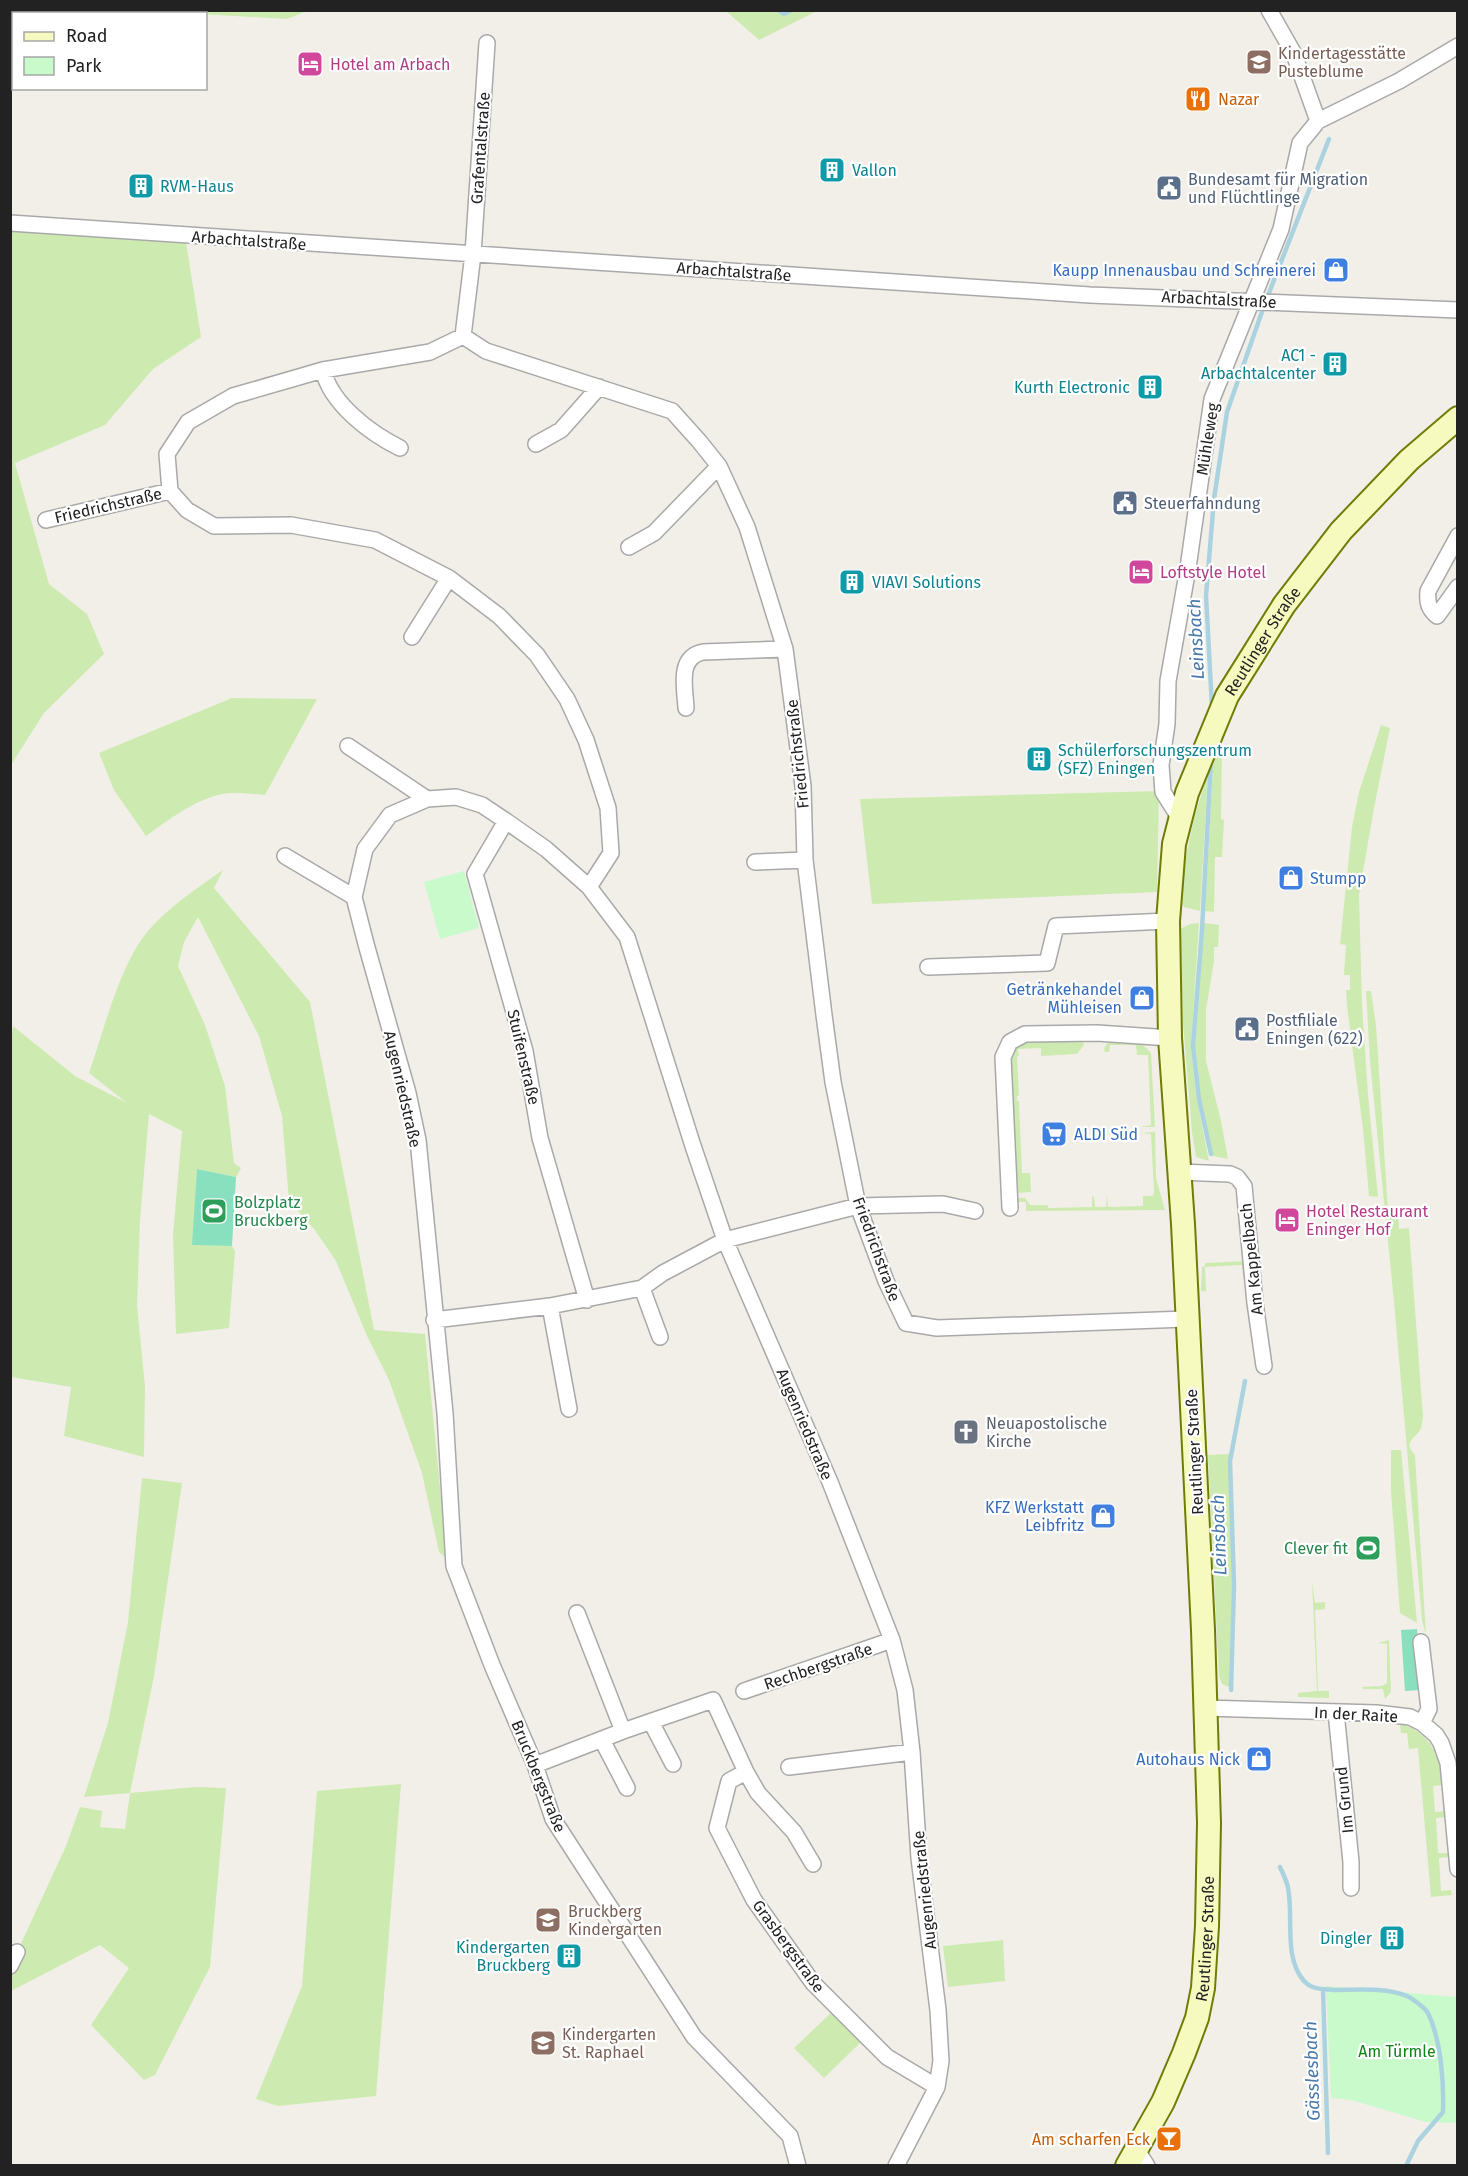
<svg xmlns="http://www.w3.org/2000/svg" width="1468" height="2176" viewBox="0 0 1468 2176" font-family="'Fira Sans',sans-serif">
	<rect width="100%" height="100%" fill="#f2efe9"/>
	<!-- grass -->
	<path fill="#cdebb0" d="M148,11h159l-20,8z
		M726,11h91l-58,29z
		M11,224l175,18 15,95 -48,32 -48,56 -90,38 34,121 38,30 17,40 -60,59 -33,52z
		M232,698l85,1 -52,96c-11,-1 -23,-2 -34,-2 -29,1 -63,27 -85,43l-32,-46 -15,-37z
		M1381,725l9,3 -16,80 -15,87 3,109 6,91 10,102 -9,-1 -6,-67 -16,-123 -1,-16h4v-15h-6l2,-30 -6,-1 12,-117 7,-35z
		M1217,748l5,3 -1,68 3,1 -2,37h-7l-1,55 -9,-1 8,-145z
		M1208,774l-8,137 -16,-4 -3,-4 4,-42 9,-43z
		M1159,791l-2,101 -285,12 -12,-105z
		M223,870l-9,18 96,114 64,328 51,4 22,225 -8,-7 -17,-79 -33,-93 -22,-44 -31,-75 -22,-32 -25,-28 -7,-85 -23,-80 -61,-119 -14,25 -6,24 27,59 20,61 9,77 7,5 -5,9 -39,-8 -4,76 39,1 3,5 -6,77 -53,6 -3,-99 9,-104 -33,-17 -9,106 -3,85 8,82 -1,70 -80,-21 7,-49 -60,-10 -1,-330 3,-21 62,50 52,27 -38,-30c15,-43 30,-106 58,-141 21,-25 49,-43 76,-62z
		M1199,923l-8,124 5,48 13,66 -13,-4 -4,-25 -9,-109 -3,-94 10,-5z
		M1204,923l15,2 -1,22h-4v14l-8,49v51l15,60 7,38 -15,-3 -12,-58 -6,-52z
		M1366,991h5l5,34 12,186 10,-1 1,19 10,-1 14,189c-1,4 -1,8 -2,11 -5,11 -19,13 -6,27l11,180 -4,-15 -28,-318 -24,-241z
		M1083,1041l1,4 -7,9 -36,2v-8l-23,1 1,7h-2l2,40h-2v5h2l3,72h8l1,19 -16,1 -5,-135 7,-12 9,-4z
		M1109,1041l32,2 10,10 4,74h-15l11,-2 -3,-70h-11l-1,-10h-26l-1,7h-4l-1,-4z
		M1155,1132l1,46 9,32 -139,1v-9h-10v-4h9l5,7h18v3l44,-1v-10l2,-1 1,11h11l1,-12 1,12 35,-1v-10h10l1,-4 -3,-58 -11,-1z
		M1246,1261l2,15h-5l-1,-11 -37,2 1,24h-5l1,-24 3,-1v-3z
		M1391,1450h10l16,173 -17,-10 -9,-122z
		M1229,1454l3,130 -3,103 -7,-3 -3,-8 -11,-221z
		M142,1478l40,5 -28,193 -24,117 65,-6 31,1 -16,179 -55,108 -11,5 -53,-55 38,-57 -29,-23 -89,46v-26l55,-119 14,-39 22,4 -2,16 25,2 5,-36 -46,4 24,-74 20,-101z
		M1312,1581l3,22 10,-1v7l-10,1 3,81h11v7l-31,-1v-4l19,-2z
		M1389,1640l2,52 -6,7 -2,-10h-20l-1,-2 20,-1 5,-3v-39l-9,-1z
		M1400,1724c31,8 40,33 44,61l-11,1 2,26 11,-1v6l-10,1 2,35h11v4l-10,1 2,33 10,-1 1,5 -21,2 -13,-149 -9,1 -2,-16h-6z
		M401,1784l-25,312 -98,10 -22,-7 46,-113 15,-195z
		M1003,1940l2,41 -57,6 -5,-41z
		M832,2012l29,30 -37,36 -30,-30z"/>
	<!-- park -->
	<path fill="#c8facc" d="M464,871l15,57 -39,11 -16,-57z
		M1326,1986l131,11v126l-31,-1 -75,-22 -20,-2z"/>
	<!-- pitch -->
	<path fill="#88e0be" d="M197,1169l39,8 -4,69 -40,-1z
		M1417,1629l4,61 -16,1 -4,-61z"/>
	<g fill="none" stroke-linecap="round" stroke-linejoin="round">
		<!-- stream -->
		<path stroke="#aad3df" stroke-width="4.5" d="M778,10l6,4 8,-4
			M1267,298l62,-159
			M1212,707l-6,-111 8,-97 13,-87 37,-106
			M1211,1154l-12,-55 -6,-53 9,-116 9,-170
			M1231,1690l3,-105 -4,-124 15,-80
			M1280,1867c3,7 7,14 8,21 6,29 -5,69 16,93 8,9 20,8 30,9 23,0 51,-3 73,6 6,3 18,12 21,17 13,27 16,69 15,99l-25,29 -12,25
			M1323,1989l5,164"/>
		<!-- street casing -->
		<g stroke="#a9a9a9" stroke-width="18">
			<path id="street" d="M1269,10l25,44 24,67
				M487,43l-14,211 -10,82 23,15 186,60 27,30 20,25 28,61 38,122 18,137 2,74 19,155 9,67 25,124 28,75 20,42 31,5 249,-9
				M10,223l1080,72 368,15
				M463,336l-33,16 -107,18 -90,26 -45,26 -21,32 3,37 17,19 27,16 77,-1 84,15 74,38 50,38 38,39 30,44 19,41 22,68 3,45 -22,34
				M323,370c8,34 47,63 77,78
				M536,444l25,-14 38,-43
				M46,520l124,-29
				M1458,536l-30,55c-1,11 0,17 9,25l21,-29
				M629,547l25,-14 65,-67
				M412,637l37,-59
				M686,708c-1,-20 -9,-51 17,-56l82,-3
				M348,746l79,53
				M1180,819l-17,-27 -2,-27 6,-41 1,-43 20,-113 24,-169 69,-170 19,-86 18,-22 81,-40 59,-35
				M506,821l-31,53 50,177 15,87 47,162
				M285,856l69,41
				M755,862l50,-2
				M928,967l119,-4 9,-37 112,-5
				M1179,1172l51,2 7,3 7,9 11,117 9,63
				M1010,1208l-7,-151 7,-15 15,-8 72,-1 73,5
				M642,1288l18,49
				M550,1306l19,103
				M434,1320l116,-14 92,-18 21,-15 62,-33 133,-34 85,-2 32,7
				M577,1613l46,118
				M1421,1642l8,67 -7,14
				M744,1691l148,-51
				M1205,1708l171,5 34,4 12,6 14,12 5,8 7,20 10,106
				M1336,1712l15,150v26
				M651,1722l22,42
				M602,1740l25,48
				M535,1765l88,-34 90,-31 33,72 -17,9 -12,47 37,72 59,83 74,74 50,30
				M789,1767l123,-15
				M746,1772l12,21 36,39 19,32
				M10,1966l7,-14
				M1137,2150l10,16
				M798,2166l-8,-30 -96,-99 -141,-218 -18,-54 -43,-100 -38,-99 -9,-153 -27,-273 -10,-47 -42,-149 -12,-47 11,-48 25,-34 37,-16 29,-2 26,8 24,16 40,28 43,38 38,50 66,209 32,94 105,242 62,158 13,50 7,62 7,106 19,152 3,51 -4,26 -41,79"/>
		</g>
		<!-- secondary casing -->
		<g stroke="#707d05" stroke-width="26">
			<g id="secondary">
				<path id="s1" d="M1127,2166l36,-64 21,-49 13,-35 6,-30 4,-62 2,-103 -6,-193 -20,-406 -13,-186 -2,-117 6,-77 13,-51 40,-97 57,-91 57,-74 68,-71 49,-42"/>
			</g>
		</g>
		<!-- street -->
		<use href="#street" stroke="#fff" stroke-width="15"/>
		<!-- secondary -->
		<use href="#secondary" stroke="#f7fabf" stroke-width="22"/>
	</g>
	<!-- icons -->
	<defs>
		<g id="school-square" transform="scale(1.35)"><rect x="-9" y="-9" width="18" height="18" rx="4" fill="#8d6e63" stroke="#fff"/><path d="M0-5L7-2L0 1L-7-2ZM-4 1L0 2.5L4 1V4Q0 6-4 4Z" fill="#fff"/></g>
		<g id="hotel-square" transform="scale(1.35)"><rect x="-9" y="-9" width="18" height="18" rx="4" fill="#d1479c" stroke="#fff"/><path d="M-6-4.5h1.5V1H6V5H4.5V3h-9V5H-6ZM-4 0a1.8 1.8 0 1 1 3.6 0ZM.5 0V-2.5h3Q6-2.5 6 0Z" fill="#fff"/></g>
		<g id="restaurant-square" transform="scale(1.35)"><rect x="-9" y="-9" width="18" height="18" rx="4" fill="#e8710a" stroke="#fff"/><path d="M-5-6h1v4h1v-4h1v4h1v-4h1v5L-1.5 .5V6h-2V.5L-5-1ZM5-6V6H3V1.5H1.5Q1.5-4 5-6Z" fill="#fff"/></g>
		<g id="building-square" transform="scale(1.35)"><rect x="-9" y="-9" width="18" height="18" rx="4" fill="#0f9aa8" stroke="#fff"/><path d="M-4-6H4V6H1V3H-1V6H-4ZM-2.5-4.3h1.7v1.8h-1.7ZM.8-4.3h1.7v1.8H.8ZM-2.5-1h1.7V.8h-1.7ZM.8-1h1.7V.8H.8Z" fill="#fff"/></g>
		<g id="civic-square" transform="scale(1.35)"><rect x="-9" y="-9" width="18" height="18" rx="4" fill="#5c6f8a" stroke="#fff"/><path d="M-.6-6.5H3V-4.5H.6V-3L4-1V1h2V6H-6V1h2V-1L-.6-3ZM-1.2 2.5V6h2.4V2.5Z" fill="#fff"/></g>
		<g id="shop-square" transform="scale(1.35)"><rect x="-9" y="-9" width="18" height="18" rx="4" fill="#3f7fe0" stroke="#fff"/><path d="M-5-2.5h2.3a2.7 3.5 0 0 1 5.4 0H5L5.5 6h-11ZM-1.5-2.5h3a1.5 2.3 0 0 0-3 0Z" fill="#fff"/></g>
		<g id="supermarket-square" transform="scale(1.35)"><rect x="-9" y="-9" width="18" height="18" rx="4" fill="#3f7fe0" stroke="#fff"/><path d="M-6-5.5h2.5l.6 2H6L4.5 2H-2.5L-4.4-4H-6ZM-1.5 3.2a1.3 1.3 0 1 0 .1 0ZM3 3.2a1.3 1.3 0 1 0 .1 0Z" fill="#fff"/></g>
		<g id="stadium-square" transform="scale(1.35)"><rect x="-9" y="-9" width="18" height="18" rx="4" fill="#2e9e5b" stroke="#fff"/><path d="M0-5a6.5 5 0 1 0 0 10a6.5 5 0 1 0 0-10ZM-3.5-1.8h7v3.6h-7Z" fill="#fff"/></g>
		<g id="church-square" transform="scale(1.35)"><rect x="-9" y="-9" width="18" height="18" rx="4" fill="#6b7280" stroke="#fff"/><path d="M-1.2-6h2.4v3.5h3.3v2.4h-3.3V6h-2.4V-.1h-3.3v-2.4h3.3Z" fill="#fff"/></g>
		<g id="bar-square" transform="scale(1.35)"><rect x="-9" y="-9" width="18" height="18" rx="4" fill="#e8710a" stroke="#fff"/><path d="M-6-5H6L.8 .8V4.5H3.5V6h-7V4.5H-.8V.8Z" fill="#fff"/></g>
	</defs>
	<g fill-rule="evenodd">
		<use href="#school-square" x="1259" y="62"/>
		<use href="#hotel-square" x="310" y="64"/>
		<use href="#restaurant-square" x="1198" y="99"/>
		<use href="#building-square" x="832" y="170"/>
		<use href="#building-square" x="141" y="186"/>
		<use href="#civic-square" x="1169" y="188"/>
		<use href="#shop-square" x="1336" y="270"/>
		<use href="#building-square" x="1335" y="364"/>
		<use href="#building-square" x="1150" y="387"/>
		<use href="#civic-square" x="1125" y="503"/>
		<use href="#hotel-square" x="1141" y="572"/>
		<use href="#building-square" x="852" y="582"/>
		<use href="#building-square" x="1039" y="759"/>
		<use href="#shop-square" x="1291" y="878"/>
		<use href="#shop-square" x="1142" y="998"/>
		<use href="#civic-square" x="1247" y="1029"/>
		<use href="#supermarket-square" x="1054" y="1134"/>
		<use href="#stadium-square" x="214" y="1211"/>
		<use href="#hotel-square" x="1287" y="1220"/>
		<use href="#church-square" x="966" y="1432"/>
		<use href="#shop-square" x="1103" y="1516"/>
		<use href="#stadium-square" x="1368" y="1548"/>
		<use href="#shop-square" x="1259" y="1759"/>
		<use href="#school-square" x="548" y="1920"/>
		<use href="#building-square" x="1392" y="1938"/>
		<use href="#building-square" x="569" y="1956"/>
		<use href="#school-square" x="543" y="2043"/>
		<use href="#bar-square" x="1169" y="2139"/>
	</g>
	<g text-anchor="middle" stroke-width="4.5" stroke-linejoin="round" paint-order="stroke">
		<!-- education labels -->
		<g font-size="16" fill="#785e54" stroke="#fff" text-anchor="start">
			<text x="1278" y="59">Kindertagesstätte<tspan x="1278" dy="18">Pusteblume</tspan></text>
			<text x="568" y="1917">Bruckberg<tspan x="568" dy="18">Kindergarten</tspan></text>
			<text x="562" y="2040">Kindergarten<tspan x="562" dy="18">St. Raphael</tspan></text>
		</g>
		<!-- hotel labels -->
		<g font-size="16" fill="#b23c85" stroke="#fff" text-anchor="start">
			<text x="330" y="70">Hotel am Arbach</text>
			<text x="1160" y="578">Loftstyle Hotel</text>
			<text x="1306" y="1217">Hotel Restaurant<tspan x="1306" dy="18">Eninger Hof</tspan></text>
		</g>
		<!-- food labels -->
		<g font-size="16" fill="#c56008" stroke="#fff" text-anchor="start">
			<text x="1218" y="105">Nazar</text>
			<text x="1150" y="2145" text-anchor="end">Am scharfen Eck</text>
		</g>
		<!-- street labels -->
		<g font-size="16" fill="#222" stroke="#fff">
			<text transform="translate(480 148) rotate(-86)" y="6">Grafentalstraße</text>
			<text transform="translate(249 240) rotate(4)" y="6">Arbachtalstraße</text>
			<text transform="translate(734 271) rotate(4)" y="6">Arbachtalstraße</text>
			<text transform="translate(1219 299) rotate(3)" y="6">Arbachtalstraße</text>
			<text transform="translate(1207 439) rotate(-81)" y="6">Mühleweg</text>
			<text transform="translate(108 505) rotate(-13)" y="6">Friedrichstraße</text>
			<text dy="6" stroke="none"><textPath href="#s1" startOffset="1563">Reutlinger Straße</textPath></text>
			<text transform="translate(797 754) rotate(-96)" y="6">Friedrichstraße</text>
			<text transform="translate(524 1057) rotate(77)" y="6">Stuifenstraße</text>
			<text transform="translate(403 1089) rotate(77)" y="6">Augenriedstraße</text>
			<text transform="translate(877 1249) rotate(70)" y="6">Friedrichstraße</text>
			<text transform="translate(1251 1259) rotate(-96)" y="6">Am Kappelbach</text>
			<text transform="translate(805 1424) rotate(67)" y="6">Augenriedstraße</text>
			<text transform="translate(1194 1452) rotate(-93)" y="6">Reutlinger Straße</text>
			<text transform="translate(818 1666) rotate(-19)" y="6">Rechbergstraße</text>
			<text transform="translate(1356 1714) rotate(3)" y="6">In der Raite</text>
			<text transform="translate(539 1776) rotate(68)" y="6">Bruckbergstraße</text>
			<text transform="translate(1344 1800) rotate(-96)" y="6">Im Grund</text>
			<text transform="translate(924 1890) rotate(-96)" y="6">Augenriedstraße</text>
			<text dy="6" stroke="none"><textPath href="#s1" startOffset="244">Reutlinger Straße</textPath></text>
			<text transform="translate(789 1946) rotate(54)" y="6">Grasbergstraße</text>
		</g>
		<!-- culture labels -->
		<g font-size="16" fill="#0d838f" stroke="#fff" text-anchor="start">
			<text x="852" y="176">Vallon</text>
			<text x="160" y="192">RVM-Haus</text>
			<text x="1316" y="361" text-anchor="end">AC1 -<tspan x="1316" dy="18">Arbachtalcenter</tspan></text>
			<text x="1130" y="393" text-anchor="end">Kurth Electronic</text>
			<text x="872" y="588">VIAVI Solutions</text>
			<text x="1058" y="756">Schülerforschungszentrum<tspan x="1058" dy="18">(SFZ) Eningen</tspan></text>
			<text x="1372" y="1944" text-anchor="end">Dingler</text>
			<text x="550" y="1953" text-anchor="end">Kindergarten<tspan x="550" dy="18">Bruckberg</tspan></text>
		</g>
		<!-- service labels -->
		<g font-size="16" fill="#4e5e75" stroke="#fff" text-anchor="start">
			<text x="1188" y="185">Bundesamt für Migration<tspan x="1188" dy="18">und Flüchtlinge</tspan></text>
			<text x="1144" y="509">Steuerfahndung</text>
			<text x="1266" y="1026">Postfiliale<tspan x="1266" dy="18">Eningen (622)</tspan></text>
		</g>
		<!-- shop labels -->
		<g font-size="16" fill="#366cbe" stroke="#fff" text-anchor="end">
			<text x="1316" y="276">Kaupp Innenausbau und Schreinerei</text>
			<text x="1310" y="884" text-anchor="start">Stumpp</text>
			<text x="1122" y="995">Getränkehandel<tspan x="1122" dy="18">Mühleisen</tspan></text>
			<text x="1074" y="1140" text-anchor="start">ALDI Süd</text>
			<text x="1084" y="1513">KFZ Werkstatt<tspan x="1084" dy="18">Leibfritz</tspan></text>
			<text x="1240" y="1765">Autohaus Nick</text>
		</g>
		<!-- leisure labels -->
		<g font-size="16" fill="#27864d" stroke="#fff" text-anchor="start">
			<text x="234" y="1208">Bolzplatz<tspan x="234" dy="18">Bruckberg</tspan></text>
			<text x="1348" y="1554" text-anchor="end">Clever fit</text>
		</g>
		<!-- worship labels -->
		<g font-size="16" fill="#5b616d" stroke="#fff" text-anchor="start">
			<text x="986" y="1429">Neuapostolische<tspan x="986" dy="18">Kirche</tspan></text>
		</g>
		<!-- park labels -->
		<g font-size="16" fill="#0c8416" stroke="#fff">
			<text x="1397" y="2057">Am Türmle</text>
		</g>
		<!-- water labels -->
		<g font-size="18" font-style="italic" fill="#4a7aab" stroke="#fff">
			<text transform="translate(1196 639) rotate(-93)" y="6">Leinsbach</text>
			<text transform="translate(1219 1535) rotate(-92)" y="6">Leinsbach</text>
			<text transform="translate(1312 2071) rotate(-92)" y="6">Gässlesbach</text>
		</g>
	</g>
	<!-- border -->
	<rect width="1468" height="2176" fill="none" stroke="#222222" stroke-width="24"/>
	<!-- legend -->
	<rect x="12" y="12" width="195" height="78" fill="#ffffff" stroke="#a7a7a7" stroke-width="1.5"/>
	<rect x="24" y="32" width="30" height="9" fill="#f7fabf" stroke="#a7a7a7" stroke-width="1.5"/>
	<text x="66" y="42" font-size="18" fill="#222222">Road</text>
	<rect x="24" y="57" width="30" height="18" fill="#c8facc" stroke="#a7a7a7" stroke-width="1.5"/>
	<text x="66" y="72" font-size="18" fill="#222222">Park</text>
</svg>
